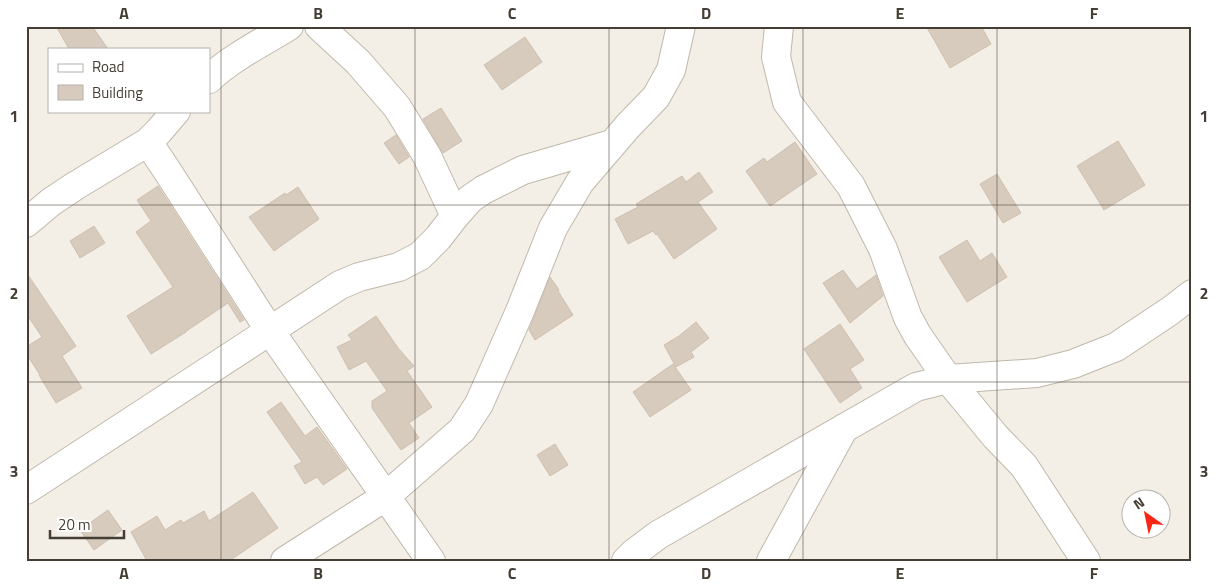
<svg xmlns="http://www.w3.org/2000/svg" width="1218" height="587" viewBox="0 0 1218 587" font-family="'Titillium Web',sans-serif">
	<rect width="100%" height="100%" fill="#f3eee6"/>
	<!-- building -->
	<path fill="#d7cbbe" stroke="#cfc0ae" d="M56,26h36l16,23h-39z
		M926,26h55l10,18 -41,24z
		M525,37l17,25 -40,28 -18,-25z
		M441,108l21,33 -19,12 -20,-34z
		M396,135l13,22 -10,7 -15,-21z
		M1118,141l27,44 -41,25 -27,-44z
		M795,142l22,32 -47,32 -24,-35 18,-13 3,4z
		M699,172l14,20 -15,10 19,27 -43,30 -17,-25 -1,1 -3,-4 -25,13 -13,-25 23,-12 -2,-3 46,-28 4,6z
		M997,174l24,39 -18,10 -23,-39z
		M158,186l86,134 -4,2 -12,-19 -43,29h1l-35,22 -24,-38 46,-29 -37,-55 15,-11 -14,-21z
		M298,187l21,32 -45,32 -25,-34 36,-24 1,2z
		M94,226l11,17 -25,15 -10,-17z
		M967,240l13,21 12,-8 15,24 -40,25 -28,-45z
		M843,270l14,19 19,-14 7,21 -33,27 -27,-40z
		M26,272l50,74 -14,10 20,32 -26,15 -17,-28h1l-14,-22v-6l16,-10 -16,-24z
		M550,277l9,13 -1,1 15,24 -38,25 -6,-10z
		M376,316l22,32 16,18 -7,5 25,36 -23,16 10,15 -18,12 -29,-42v-7l15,-10 -21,-30 -17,9 -12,-23 15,-7 -4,-5z
		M696,322l13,16 -18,14 3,5 -18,10 -12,-22 15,-9z
		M840,324l24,36 -14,9 12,19 -22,15 -36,-54z
		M673,364l18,26 -41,27 -17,-25z
		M281,402l24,34 12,-9 30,42 -24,16 -6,-8 -12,7 -11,-18 8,-4 -35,-50z
		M555,444l13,21 -18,11 -13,-21z
		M253,492l25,36 -49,33h-82l-16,-29 26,-16 8,14 16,-10 2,3 21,-12 5,10z
		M108,510l14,20 -28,20 -14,-20z"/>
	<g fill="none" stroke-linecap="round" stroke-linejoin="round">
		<!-- street casing -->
		<g stroke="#c1b8ab" stroke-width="30">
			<path id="street" d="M319,26l39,36 39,45 30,49 28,60
				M779,26l-3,31 11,45 64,84 32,63 25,69 10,18 30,43 47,57 29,30 62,95
				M209,79c22,-21 54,-37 80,-53
				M148,142l20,30 102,159 161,230
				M26,223l25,-21 24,-16 73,-44 11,-11 17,-20
				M26,490l314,-205 19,-8 40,-10 21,-11 18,-18 17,-22 15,-17 13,-9 40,-20 89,-26
				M285,561l100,-64 77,-67 17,-26 41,-93 33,-83 27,-46 48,-56 28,-29 15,-27 10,-44
				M626,561l8,-8 24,-18 258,-148 32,-8 89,-6 36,-9 43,-17 54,-36 22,-17
				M771,561l73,-133"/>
		</g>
		<!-- street -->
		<use href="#street" stroke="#fff" stroke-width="28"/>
	</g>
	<!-- grid -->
	<path fill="none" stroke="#453e35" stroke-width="1" stroke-opacity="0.55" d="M221,26v535M415,26v535M609,26v535M803,26v535M997,26v535M26,205h1166M26,382h1166"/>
	<!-- border -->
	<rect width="1218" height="587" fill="none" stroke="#ffffff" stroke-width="55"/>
	<!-- legend -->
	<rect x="48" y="48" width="162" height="65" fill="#ffffff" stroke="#b5b2ae"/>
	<rect x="58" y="64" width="25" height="8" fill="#ffffff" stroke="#b5b2ae"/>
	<text x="92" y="72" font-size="15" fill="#453e35">Road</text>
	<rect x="58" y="85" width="25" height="15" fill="#d7cbbe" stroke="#b5b2ae"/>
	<text x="92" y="98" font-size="15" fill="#453e35">Building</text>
	<!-- north arrow -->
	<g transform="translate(1146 514) rotate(327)"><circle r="24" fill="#ffffff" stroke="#b5b2ae"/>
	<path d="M0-4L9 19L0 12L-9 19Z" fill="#fa2615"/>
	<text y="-8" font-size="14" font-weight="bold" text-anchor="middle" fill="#453e35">N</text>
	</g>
	<!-- scale -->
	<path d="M50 530v8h74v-8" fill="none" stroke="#453e35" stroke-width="2.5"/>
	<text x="58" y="530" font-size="15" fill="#453e35" stroke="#ffffff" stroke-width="4" paint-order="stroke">20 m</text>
	<rect x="28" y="28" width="1162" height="532" fill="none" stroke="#453e35" stroke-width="2"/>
	<g font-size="16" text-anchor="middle" font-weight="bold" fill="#453e35">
		<text x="124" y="19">A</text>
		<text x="318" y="19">B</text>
		<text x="512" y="19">C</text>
		<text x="706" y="19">D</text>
		<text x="900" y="19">E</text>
		<text x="1094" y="19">F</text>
		<text x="14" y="122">1</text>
		<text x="1204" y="122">1</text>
		<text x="14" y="299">2</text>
		<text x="1204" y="299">2</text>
		<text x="14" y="477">3</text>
		<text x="1204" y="477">3</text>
		<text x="124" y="579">A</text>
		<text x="318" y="579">B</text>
		<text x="512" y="579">C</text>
		<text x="706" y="579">D</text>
		<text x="900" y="579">E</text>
		<text x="1094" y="579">F</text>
	</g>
</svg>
